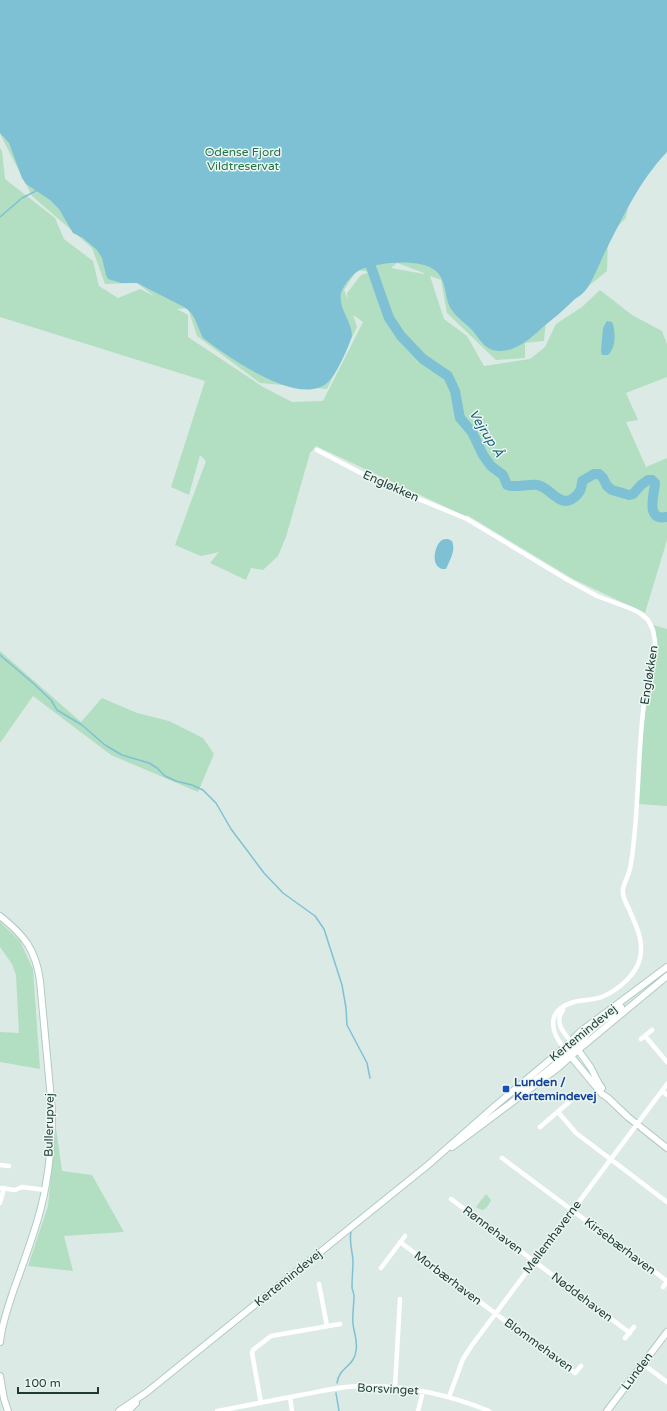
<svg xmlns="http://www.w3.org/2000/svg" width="667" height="1411" viewBox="0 0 667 1411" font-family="'Varela Round',sans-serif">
	<rect width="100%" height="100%" fill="#dceae5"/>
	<!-- green -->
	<path fill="#b2dec2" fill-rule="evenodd" d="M0,0h667l-41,218 -18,18 -1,35 -61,50 -2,20 -19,2v15l-29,2 -49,-47 -6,-33 -11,-4 14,43 23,17 17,30 46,-7 15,-12 11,-23 26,-17 18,-17 32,25 30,16 5,13v33l-41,16 12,27 -12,2 20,45 21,-9v82l-22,73 -72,-34 -106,-64 -2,1 -149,-70 -6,7 -24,84 -8,19 -15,14 -12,-2 -5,12 -36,-17 9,-11 -18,4 -26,-11 31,-84 -6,-6 -11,40 -18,-8 34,-106 -205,-64v-169l2,3 3,28 50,39 9,21 29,22 6,25 19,12 22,-9 14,7 -17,-13 -32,1 -13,-36 -60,-52 -32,-62zM397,263l27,10v1l-33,-6zM357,270l13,2 -9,3 -14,18 1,7 -4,-10zM188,308l9,28 63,47 67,6 30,-62 -4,-12 10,7 -40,79 -31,1 -29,-15 -75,-50v-22l-11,-6z
		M653,625l14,4v177l-29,-2c2,-31 3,-62 7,-92 3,-30 20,-58 8,-87z
		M0,651l81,71 21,-24 35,15 32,8 34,17 11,16 -16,38 -87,-37 -78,-59 -33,47z
		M0,922l20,19 13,28 7,100 -40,-7v-30l19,1 -3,-58 -4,-11 -12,-17z
		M56,1128l6,43 30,4 32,57 -60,4 9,35 -45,-5 20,-60z
		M486,1194l5,6c-2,4 -4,9 -9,10l-6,-3z"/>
	<!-- water -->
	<path fill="#7ec1d5" d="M0,0h667v152c-28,29 -45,67 -63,102 -5,11 -10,23 -16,33 -3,5 -8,9 -13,12 -10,10 -21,19 -32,28 -9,8 -17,16 -29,21 -4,2 -9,3 -14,3 -16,0 -20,-13 -30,-23 -6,-6 -14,-11 -19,-19 -7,-12 -4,-28 -15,-38 -15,-13 -56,-9 -74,-2 -8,3 -18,15 -21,24 -3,16 11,28 11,43 -4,12 -15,38 -24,46 -28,27 -101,-26 -125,-44 -6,-11 -7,-24 -19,-31l-47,-24h-16l-13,-4 -2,-4 -4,-17 -5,-8 -14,-12 -10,-5 -14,-24 -9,-9 -24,-16 -4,-6 -13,-35 -9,-10z
		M607,321l5,1c4,9 4,26 -4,33h-6l-1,-4 2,-23z
		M448,539l4,2c4,9 -2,19 -6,28 -17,1 -12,-24 -4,-29 1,-1 4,-1 6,-1z"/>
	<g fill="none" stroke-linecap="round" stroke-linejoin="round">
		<!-- stream -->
		<path stroke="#7ec1d5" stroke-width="1.5" d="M0,217l22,-19 14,-7
			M0,655l33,28 18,17 6,10 25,15 23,20 17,10 27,8 8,5 8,8 11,5 16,4 11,5 13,13 15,26 33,44 19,20 32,23 9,13 18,56 4,23 1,17 20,38 3,15
			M337,1383c2,-16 17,-16 19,-32 2,-10 -2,-18 -3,-27 -1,-9 1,-19 1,-28 0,-3 -2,-6 -2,-9 0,-9 1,-18 1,-27 -1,-10 -4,-19 -2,-28
			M336,1393l3,18"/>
		<!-- river -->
		<path stroke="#7ec1d5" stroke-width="10" d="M371,267l18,51 12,18 22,23 25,17 7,15 5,27 12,14 11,23 8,11 12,9 4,10c7,3 21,-1 30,0 15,2 23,27 40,10 4,-4 5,-8 5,-14l12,-7h5l4,4 4,8 5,4 17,5 4,-1 8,-9 7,-5h4l3,3c-1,13 -10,38 12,34"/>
		<!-- secondary casing -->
		<g stroke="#afcbc3" stroke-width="8">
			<path id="secondary" d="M0,916c24,19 36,34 40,65l12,129c0,38 -4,76 -15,112 -7,23 -15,45 -23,67 -6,18 -12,34 -14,53
				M576,1047l15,21 8,16 3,4
				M564,1048l38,46 6,4 20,19 39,31
				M572,1054c7,-18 34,-35 49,-47
				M517,1094c11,-9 48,-34 52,-45
				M452,1147l107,-80 19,-17 89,-74
				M0,1376l4,23 4,12
				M119,1411l28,-19 281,-227 67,-59 69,-58 16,-16 87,-65
				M128,1411l8,-8
				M607,1411l60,-79"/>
		</g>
		<!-- street -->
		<path stroke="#fff" stroke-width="4.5" d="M317,450l61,32 89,37 101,61 29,16 35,13 8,4 8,7 5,10 2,12v8c-2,18 -8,36 -11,54 -6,45 -5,90 -10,135 -1,11 -2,23 -5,33 -2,6 -5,12 -6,17 -1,8 3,14 6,20 7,17 15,31 11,49 -3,16 -22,32 -36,38 -10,5 -20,3 -30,6 -27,8 -25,28 -10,46
			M563,1010c-9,12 0,22 8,32
			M645,1036l22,26
			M641,1039l11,-9
			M662,1091l5,4
			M558,1112l18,21 91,69
			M540,1127l35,-30
			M502,1158l165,123
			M0,1165l9,1
			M0,1188l15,2 7,-3 23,3
			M451,1199l179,134
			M0,1203l4,-15
			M400,1242l175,131 6,-7
			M381,1268l24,-32
			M319,1284l8,42
			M663,1287l4,-5
			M625,1338l9,-11
			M643,1364l24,18
			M395,1387l5,-88
			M290,1397l2,14
			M449,1397l14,-38 9,-14 195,-261
			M261,1403l-9,-50 1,-3 18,-14 69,-12
			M217,1411c28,-5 56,-11 84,-16 22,-4 44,-10 66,-9 43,0 83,9 122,25
			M418,1411l5,-20"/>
		<!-- secondary -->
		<use href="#secondary" stroke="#fff" stroke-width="6"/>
	</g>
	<!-- markers -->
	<rect fill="#1a4fb4" stroke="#edf7f2" stroke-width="1.5" x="502" y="1085" width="8" height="8" rx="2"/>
	<g text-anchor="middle" stroke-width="3" stroke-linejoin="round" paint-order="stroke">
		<!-- park labels -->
		<g font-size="12" fill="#247449" stroke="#edf7f2">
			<text x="243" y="156">Odense Fjord<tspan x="243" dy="14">Vildtreservat</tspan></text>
		</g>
		<!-- street labels -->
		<g font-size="12" fill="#1d3a35" stroke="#edf7f2">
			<text transform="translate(391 486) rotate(24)" y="4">Engløkken</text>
			<text transform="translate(649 675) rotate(-81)" y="4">Engløkken</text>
			<text transform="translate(583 1033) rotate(-39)" y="4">Kertemindevej</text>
			<text transform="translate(49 1125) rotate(-89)" y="4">Bullerupvej</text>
			<text transform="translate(493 1230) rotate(37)" y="4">Rønnehaven</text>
			<text transform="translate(552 1237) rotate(-53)" y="4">Mellemhaverne</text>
			<text transform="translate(620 1246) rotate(37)" y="4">Kirsebærhaven</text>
			<text transform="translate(288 1278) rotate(-39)" y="4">Kertemindevej</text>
			<text transform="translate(448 1278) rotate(37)" y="4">Morbærhaven</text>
			<text transform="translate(582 1297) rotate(37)" y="4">Nøddehaven</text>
			<text transform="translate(539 1345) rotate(36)" y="4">Blommehaven</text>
			<text transform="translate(637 1371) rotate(-53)" y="4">Lunden</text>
			<text transform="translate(388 1389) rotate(3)" y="4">Borsvinget</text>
		</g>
		<!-- transit labels -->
		<g font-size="12" font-weight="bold" fill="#164399" stroke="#edf7f2" text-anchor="start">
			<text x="514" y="1086">Lunden /<tspan x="514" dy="14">Kertemindevej</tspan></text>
		</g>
		<!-- water labels -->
		<g font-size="13" font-style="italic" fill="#13617a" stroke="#edf7f2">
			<text transform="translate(487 433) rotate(58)" y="5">Vejrup Å</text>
		</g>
	</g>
	<!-- scale -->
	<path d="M18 1387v6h80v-6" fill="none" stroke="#1d3a35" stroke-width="2"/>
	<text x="24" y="1387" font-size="12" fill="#1d3a35" stroke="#edf7f2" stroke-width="3" paint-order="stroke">100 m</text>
</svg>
